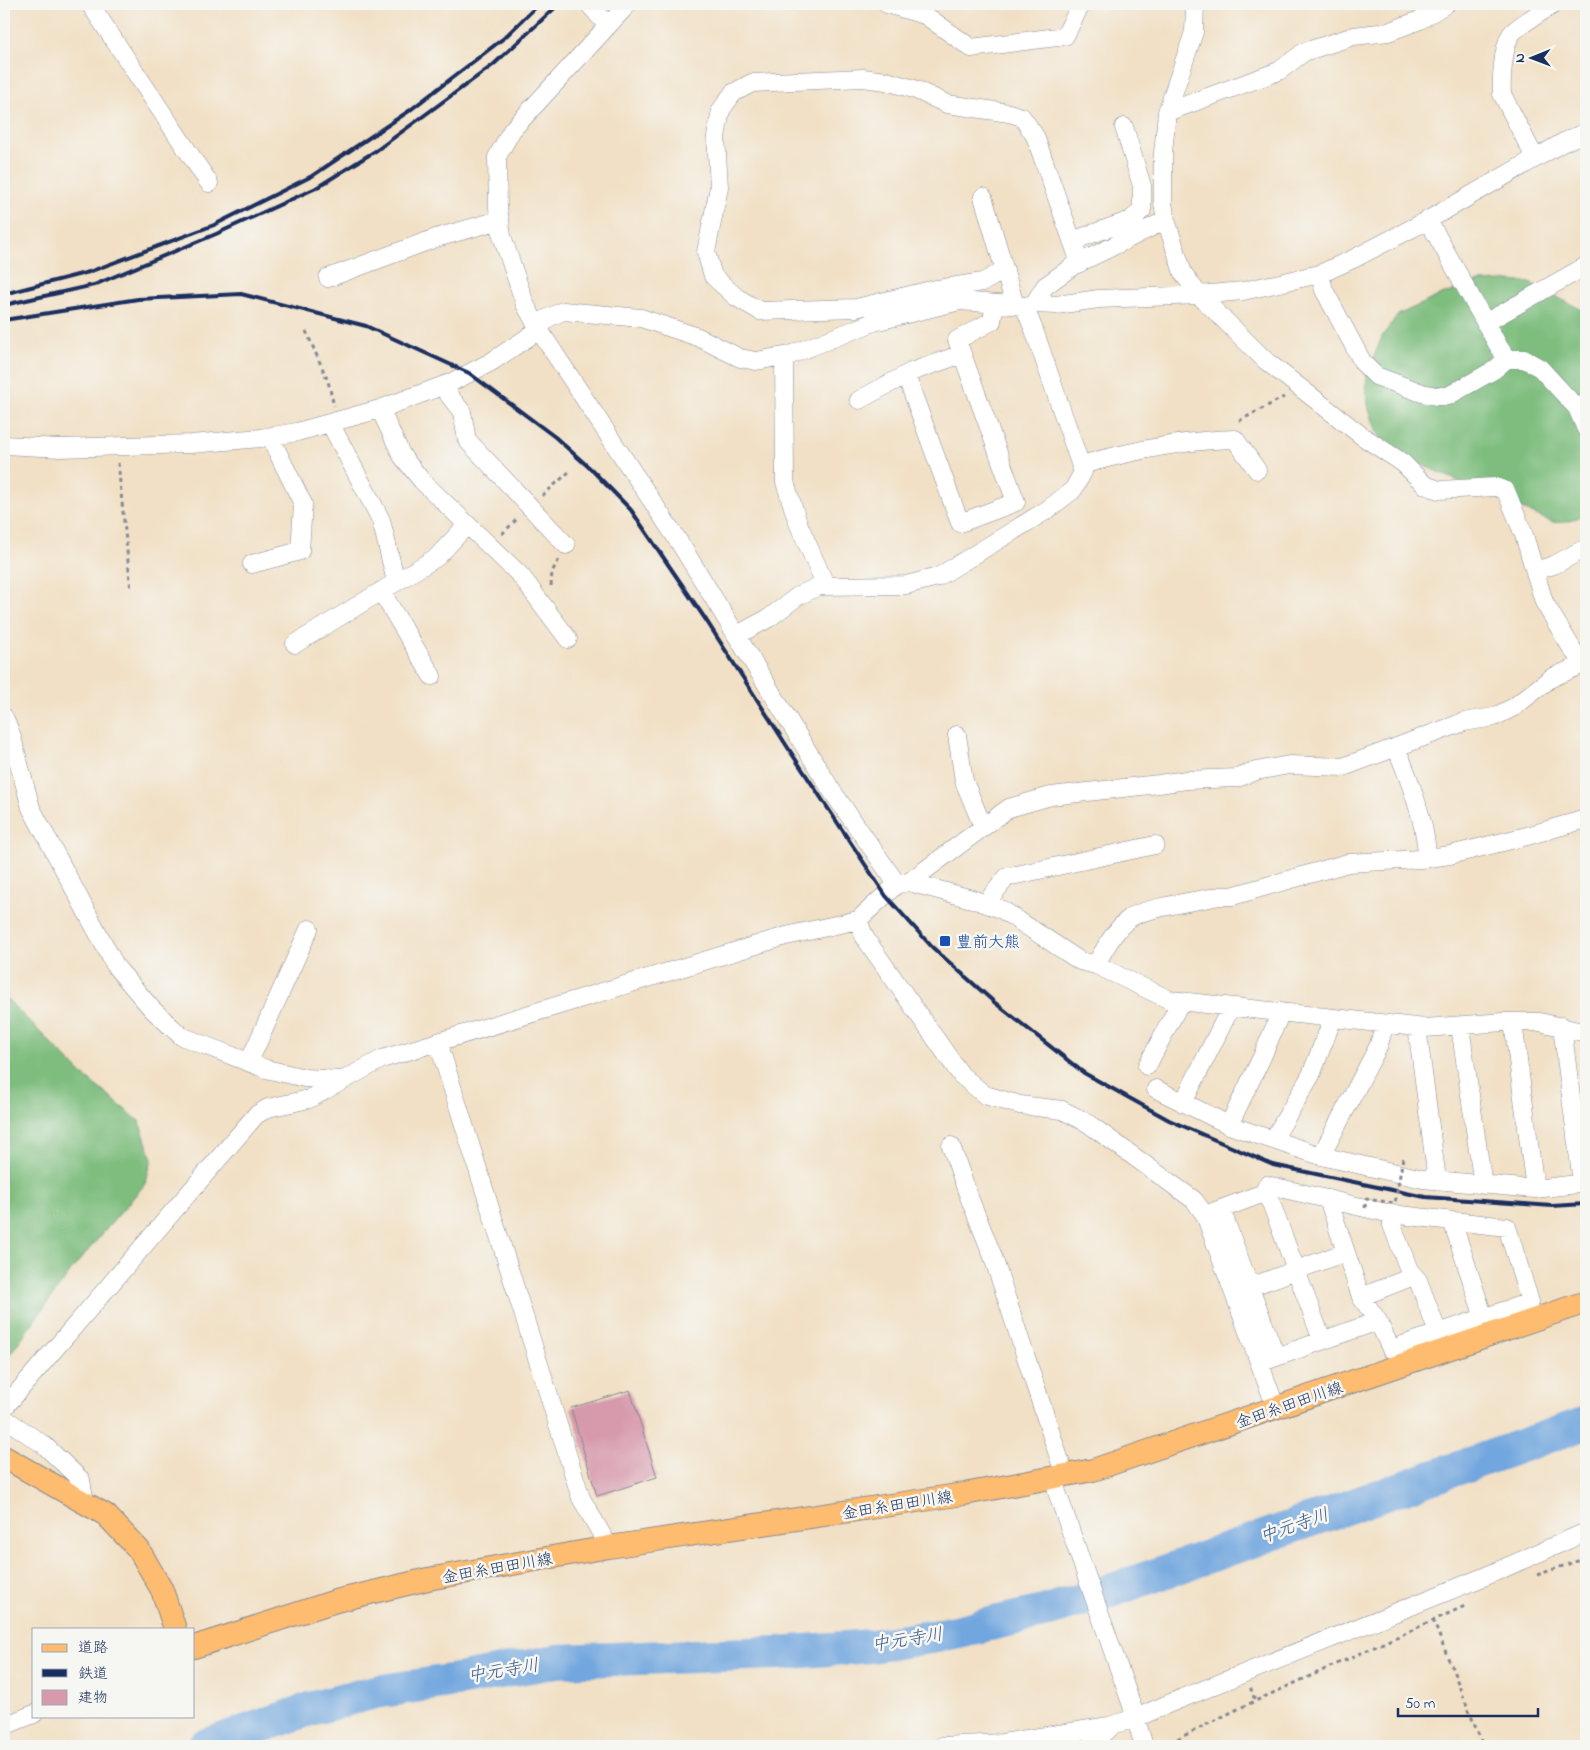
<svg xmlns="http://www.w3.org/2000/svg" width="1590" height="1750" viewBox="0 0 1590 1750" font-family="'Indie Flower','Klee One',sans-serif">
	<rect width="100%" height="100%" fill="#f6f6f2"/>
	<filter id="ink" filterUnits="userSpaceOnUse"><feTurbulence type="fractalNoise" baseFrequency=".02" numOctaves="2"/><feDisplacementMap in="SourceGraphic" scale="10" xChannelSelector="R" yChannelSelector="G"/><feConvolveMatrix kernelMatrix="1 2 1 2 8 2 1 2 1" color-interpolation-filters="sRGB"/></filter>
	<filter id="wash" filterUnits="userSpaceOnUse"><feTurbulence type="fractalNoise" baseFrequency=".0096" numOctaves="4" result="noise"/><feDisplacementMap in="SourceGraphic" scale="20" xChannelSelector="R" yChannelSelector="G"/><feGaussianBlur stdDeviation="1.12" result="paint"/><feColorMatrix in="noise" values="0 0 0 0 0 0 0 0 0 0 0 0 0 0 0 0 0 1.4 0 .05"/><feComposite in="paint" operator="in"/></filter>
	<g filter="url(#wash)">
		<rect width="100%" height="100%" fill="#f1e0c5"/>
		<!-- forest -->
		<path fill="#7ebd7e" stroke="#4c766e" d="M1509,281l21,2 56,29v199c-7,9 -22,13 -34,11l-155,-68 -13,-11 -8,-14 -7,-19 -3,-19 1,-18 16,-38 15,-20 36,-17 43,-16z
			M4,996l80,80 55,45 13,38 -7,25 -72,84 -63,86 -6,4z"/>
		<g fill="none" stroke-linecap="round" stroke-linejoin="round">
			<!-- river -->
			<path stroke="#71a6de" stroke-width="34" d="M204,1746l106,-37 65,-17 88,-13 94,-18 220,-8 94,-7 66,-10 106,-24 70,-22 473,-167"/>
		</g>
		<g id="blocks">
			<!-- building -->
			<path fill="#d79aad" d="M630,1390l27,87 -60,19 -26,-88z"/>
		</g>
	</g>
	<g filter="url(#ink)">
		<use href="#blocks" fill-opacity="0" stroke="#868892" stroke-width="1"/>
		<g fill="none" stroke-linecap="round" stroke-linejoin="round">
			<!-- minor casing -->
			<g stroke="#868892" stroke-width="19">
				<path id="minor" d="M90,4l119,179
					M589,4l19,22
					M628,4l-116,126 -15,27 1,51 4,28 23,68 14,26 142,215 151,246 65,93
					M887,4l38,11 46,33 94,-12 16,-32
					M1195,4l-1,28 -27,80 -4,41v50l3,17 17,53 16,22 67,66 96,75 41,27 22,22 14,5 57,-3 10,4 18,44 20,67 30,50 11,12
					M1167,112l112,-41 25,-19 50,-16 34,-4 32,-12 26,-16
					M1535,158l-33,-64c-1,-14 1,-50 10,-61 8,-9 32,-22 42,-29
					M983,197l32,108
					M1428,220l71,127 8,12h17l16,9 37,40 9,-5
					M1072,241l59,-21 11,-10v-24l-18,-59
					M1005,270l-22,12 -52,8 -75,18 -96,3 -24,-14 -23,-21 -7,-24 13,-65 -3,-50 5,-27 12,-17 19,-10 111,-5 23,3 28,8 33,15 62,9 13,4 13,19 45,127
					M1320,274l4,16 39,73 13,13 46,17 14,3h12l46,-26 13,-11
					M328,278l108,-40 64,-18
					M1034,304l11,-18 28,-20 93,-46
					M1485,323l101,-57
					M784,356l1,126 13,41 28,63
					M906,375l54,148 56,-21 -59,-162 35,-19 3,-17
					M442,386l20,26 5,28 99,105
					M859,400l52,-28 51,-18
					M1577,408l9,21
					M380,409l22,47 20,25 99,95 47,63
					M330,423l51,97 15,62
					M4,445l56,3 131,-4 70,-6 36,-6 83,-23 70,-26 41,-21 48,-32 7,-11 17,-8 78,7 57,19 42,21 16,3 34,-6 84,-33 86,-21 64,5 10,-2 22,1 43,-6 100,-4 44,-4 77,-17 35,-16 73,-38 134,-77 24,-11
					M1081,465c50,-14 102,-25 154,-26l22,31
					M252,564l48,-13 3,-47 -28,-57 -3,-11
					M1535,571l19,-6 26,-14 6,-1
					M381,591l51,85
					M737,635l32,-17 29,-22 21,-10 87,-1 32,-8 109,-67 26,-20 10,-18 -49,-142 -10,-24
					M295,644l142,-87 30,-32
					M4,717l7,17 20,74 85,159 36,42 29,27 85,33 39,9 37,2
					M957,735l7,46 19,46
					M1396,747c13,31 31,77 31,111
					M909,882l100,-74 42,-12 108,-12 27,-4 51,-2 19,-7 33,-6 54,2 121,-45 30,-5 20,-10 37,-29 35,-15
					M986,903l21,-26 148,-32
					M858,920l7,18 96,137 24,20 35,10 42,5 24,12 108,78 11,15 71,193
					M1096,965c8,-16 19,-36 34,-47 13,-10 71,-18 90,-22h12l116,-33 73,-4 29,-4 77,-19 59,-17
					M1513,1022l22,167
					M1460,1026l23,159
					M1562,1026l20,157
					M1417,1027l20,153
					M438,1042l143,456 28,49
					M249,1062l60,-133
					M1147,1066l34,-65
					M1156,1089l73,36 44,15 48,16 102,23 112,10 51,-6
					M1183,1103l48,-96
					M1229,1125l33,-68 19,-45
					M1273,1140l38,-65 22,-57
					M951,1146l18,51 23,57 73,222
					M1321,1156l57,-109 7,-23
					M1264,1193l7,10 51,137
					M1221,1209l55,148
					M1391,1214l1,11 17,45 9,10 20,53
					M1205,1215l59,-22 3,-8 124,29 116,13 23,75 -139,47 -13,-28 -17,-24 -33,-98
					M1452,1221l32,97
					M1250,1287l96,-35
					M1361,1297l53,-21
					M1265,1361l113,-40
					M4,1408l252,-293 12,-7 41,-9 73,-40 404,-123 72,-16 39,-36 12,-2 63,17 29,10 79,52 16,4 74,35 255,28 79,-6h36l46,11
					M4,1418l40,27 37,35 4,23
					M1054,1478l3,14 74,211 13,43
					M4,1726l30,-12
					M942,1746l60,-3 107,-17 27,-8 32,-14 318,-128 100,-44
					M1090,1746l23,-21"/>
			</g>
			<!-- major casing -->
			<g stroke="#868892" stroke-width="24">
				<path id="major" d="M4,1457l102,58 33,35 23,40 13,39
					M194,1647l142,-46 92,-22 181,-32 355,-53 129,-24 493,-168"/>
			</g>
			<!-- path -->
			<path stroke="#868892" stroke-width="3" stroke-dasharray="4 4" stroke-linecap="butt" d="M306,331l22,50 6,25
				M1239,421l45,-24
				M118,463l13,127
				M542,496l27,-24
				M502,534l15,-15
				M551,586l1,-14 7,-13
				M1537,1575l49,-17
				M1433,1620l50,126
				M1250,1690l1,-1 4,12
				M1163,1746l79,-39 225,-102"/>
			<!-- minor -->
			<use href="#minor" stroke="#fff" stroke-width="18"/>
			<!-- major -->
			<use href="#major" stroke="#fdbc6f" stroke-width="22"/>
			<!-- rail -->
			<path stroke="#1b2f5e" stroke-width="4" d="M4,294l85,-22 125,-47 98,-49 97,-65 95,-73 35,-34
				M4,305l90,-20 122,-51 100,-46 61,-38 116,-85 66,-61
				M4,320l134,-21 103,-5 125,32 103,47 86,64 37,33 39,40 75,110 86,134 94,142 46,51 62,55 90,71 85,47 104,45 152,32 127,9 34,-2"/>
			<!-- path-bridge -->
			<path stroke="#868892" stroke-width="3" stroke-dasharray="4 4" stroke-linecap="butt" d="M1365,1208l1,-9 29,4 8,-45"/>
		</g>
	</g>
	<!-- markers -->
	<rect fill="#1a4fb4" stroke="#f6f6f2" stroke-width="2" x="939" y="935" width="12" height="12" rx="2.5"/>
	<g text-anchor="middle" stroke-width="5" stroke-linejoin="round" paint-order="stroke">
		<!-- transit labels -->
		<g font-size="16" fill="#164399" stroke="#f6f6f2" text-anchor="start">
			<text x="956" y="947">豊前大熊</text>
		</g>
		<!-- street labels -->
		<g font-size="16" fill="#1b2f5e" stroke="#f6f6f2">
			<text transform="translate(1289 1404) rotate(-19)" y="6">金田糸田田川線</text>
			<text transform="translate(897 1504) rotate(-9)" y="6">金田糸田田川線</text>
			<text transform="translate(497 1567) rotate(-10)" y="6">金田糸田田川線</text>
		</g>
		<!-- water labels -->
		<g font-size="18" font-style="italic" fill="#39598b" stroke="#f6f6f2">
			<text transform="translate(1294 1525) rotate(-19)" y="6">中元寺川</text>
			<text transform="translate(907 1639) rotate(-9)" y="6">中元寺川</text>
			<text transform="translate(503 1670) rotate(-9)" y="6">中元寺川</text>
		</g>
	</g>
	<!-- margin -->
	<rect width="1590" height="1750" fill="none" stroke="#f6f6f2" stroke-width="20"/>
	<!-- legend -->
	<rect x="32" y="1628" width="162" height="90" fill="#f6f6f2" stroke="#9ea6b7"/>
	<rect x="42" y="1644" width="25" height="8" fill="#fdbc6f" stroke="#9ea6b7"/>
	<text x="78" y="1652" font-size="15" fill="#1b2f5e">道路</text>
	<rect x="42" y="1669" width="25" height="8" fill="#1b2f5e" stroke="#9ea6b7"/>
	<text x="78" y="1678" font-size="15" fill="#1b2f5e">鉄道</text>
	<rect x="42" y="1690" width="25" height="15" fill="#d79aad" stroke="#9ea6b7"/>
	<text x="78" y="1702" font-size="15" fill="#1b2f5e">建物</text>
	<!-- north arrow -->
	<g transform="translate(1532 58) rotate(269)" stroke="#f6f6f2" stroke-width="4" paint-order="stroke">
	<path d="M0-4L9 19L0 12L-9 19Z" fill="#1b2f5e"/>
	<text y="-8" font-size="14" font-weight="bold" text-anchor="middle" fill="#1b2f5e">N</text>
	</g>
	<!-- scale -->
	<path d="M1398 1708v8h140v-8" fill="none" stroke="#1b2f5e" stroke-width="2.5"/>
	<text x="1405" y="1708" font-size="15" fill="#1b2f5e" stroke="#f6f6f2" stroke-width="4" paint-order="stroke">50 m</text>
</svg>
